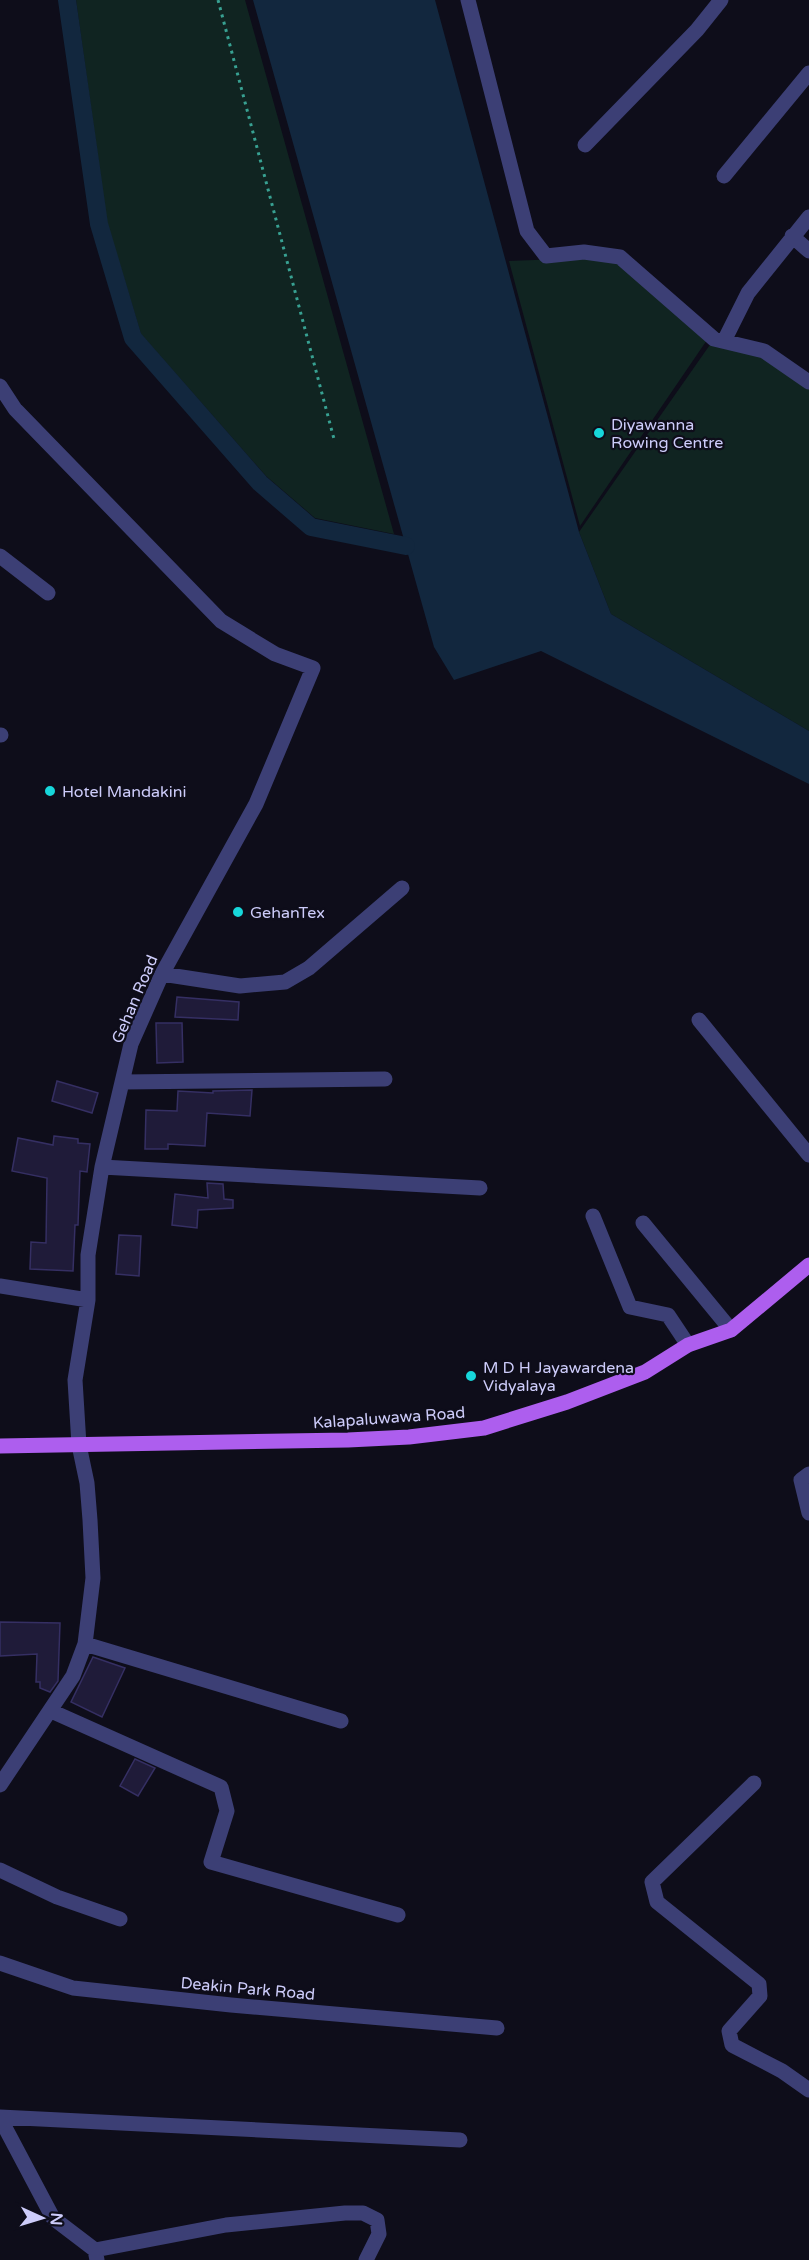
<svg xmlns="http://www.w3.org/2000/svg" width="809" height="2260" viewBox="0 0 809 2260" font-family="'Varela Round',sans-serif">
	<rect width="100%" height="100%" fill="#0e0d1a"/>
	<!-- green -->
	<path fill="#102421" d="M76,0h169l149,534 -79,-16 -49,-42 -125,-142 -34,-112z
		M585,258l36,4 86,78 -127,186 -71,-265z
		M714,339l50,12 45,31v349l-198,-117 -32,-82z"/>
	<!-- water -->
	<path fill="#12273e" d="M253,0h182l144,532 32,82 198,117v53l-268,-133 -87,29 -20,-33z"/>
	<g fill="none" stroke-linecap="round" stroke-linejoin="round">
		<!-- canal -->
		<path stroke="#12273e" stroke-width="18" d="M67,0l32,224 34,114 127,145 51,44 95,19"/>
	</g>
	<!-- building -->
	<path fill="#1f1b39" stroke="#352f63" stroke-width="1.5" d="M177,997l62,5 -1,18 -63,-3z
		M156,1023h26l1,39 -26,1z
		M57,1081l41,12 -6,20 -40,-12z
		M252,1090l-2,26 -43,-3 -2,33 -37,-2v5h-23l1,-39 31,1 1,-20 35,2v-2z
		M54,1136l24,3v4l12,1 -3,28 -7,-1 -2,54h-3l-2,46 -43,-2 1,-27 15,1 1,-65 -35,-7 6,-33 35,7z
		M207,1183l16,1 1,15 9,1v8l-35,2 -1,18 -25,-3 3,-31 33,4z
		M119,1235l22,1 -2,40 -23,-2z
		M0,1622l60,1 -2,58 -8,11 -10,-4v-6h-4l1,-28 -37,2z
		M93,1657l32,11 -23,49 -31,-15z
		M135,1759l20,9 -17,28 -18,-10z"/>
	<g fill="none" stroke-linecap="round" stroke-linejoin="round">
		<!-- path -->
		<path stroke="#38a192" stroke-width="3" stroke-dasharray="3 4.5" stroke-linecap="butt" d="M218,0l116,439"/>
		<!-- minor -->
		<path stroke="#3c3f75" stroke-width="15" d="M468,0l59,231 19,25 38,-4 36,5 94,82 50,12 45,31
			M585,145l112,-115 24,-30
			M724,176l85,-103
			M792,236l17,15
			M724,341l24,-48 61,-76
			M0,386l15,23 206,212 54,33 38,14 -57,136 -94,170 -31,70 -29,123 -14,88v45l-13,80 4,65 8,38 3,37 3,58 -8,66 -12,32 -73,109
			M0,556l48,37
			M0,735h1
			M162,974l78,12 45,-4 24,-14 93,-80
			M699,1020l110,135
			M123,1082l262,-3
			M102,1167l378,21
			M593,1216l37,91 38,8 20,30
			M643,1223l88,107
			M0,1286l88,14
			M809,1474l-8,6 8,33
			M85,1644l256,77
			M51,1711l170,76 6,24 -16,51 187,53
			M754,1783l-102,99 5,20 102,82 1,12 -31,35 3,14 50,26 27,19
			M0,1870l57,27 63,22
			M0,1963l73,25 158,17 266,23
			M0,2117l460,23
			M0,2118l53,100 42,32 2,10
			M95,2250l131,-25 119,-12h18l14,7 2,14 -13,26"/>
		<!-- primary -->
		<path stroke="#ad5eee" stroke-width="15" d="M0,1446l348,-6 61,-3 75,-9 83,-26 78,-30 43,-27 43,-15 78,-65"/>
	</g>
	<!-- markers -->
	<g fill="#17d6da" stroke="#0e0d1a" stroke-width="2">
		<circle cx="599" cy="433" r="6"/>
		<circle cx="50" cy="791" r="6"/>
		<circle cx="238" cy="912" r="6"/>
		<circle cx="471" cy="1376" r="6"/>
	</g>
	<g text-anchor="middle" stroke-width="4.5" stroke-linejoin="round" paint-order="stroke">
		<!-- poi labels -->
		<g font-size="16" fill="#cdccfa" stroke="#0e0d1a" text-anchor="start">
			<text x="611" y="430">Diyawanna<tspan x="611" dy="18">Rowing Centre</tspan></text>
			<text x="62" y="797">Hotel Mandakini</text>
			<text x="250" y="918">GehanTex</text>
			<text x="483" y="1373">M D H Jayawardena<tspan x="483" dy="18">Vidyalaya</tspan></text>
		</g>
		<!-- street labels -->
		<g font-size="16" fill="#cdccfa" stroke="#0e0d1a">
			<text transform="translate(134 999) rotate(-67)" y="6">Gehan Road</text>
			<text transform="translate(389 1417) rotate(-4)" y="6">Kalapaluwawa Road</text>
			<text transform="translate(248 1988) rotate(5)" y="6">Deakin Park Road</text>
		</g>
	</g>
	<!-- north arrow -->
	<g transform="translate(42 2218) rotate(94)" stroke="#0e0d1a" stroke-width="4.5" paint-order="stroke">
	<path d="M0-4.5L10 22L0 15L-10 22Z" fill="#cdccfa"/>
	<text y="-9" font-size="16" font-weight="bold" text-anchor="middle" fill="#cdccfa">N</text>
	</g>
</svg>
